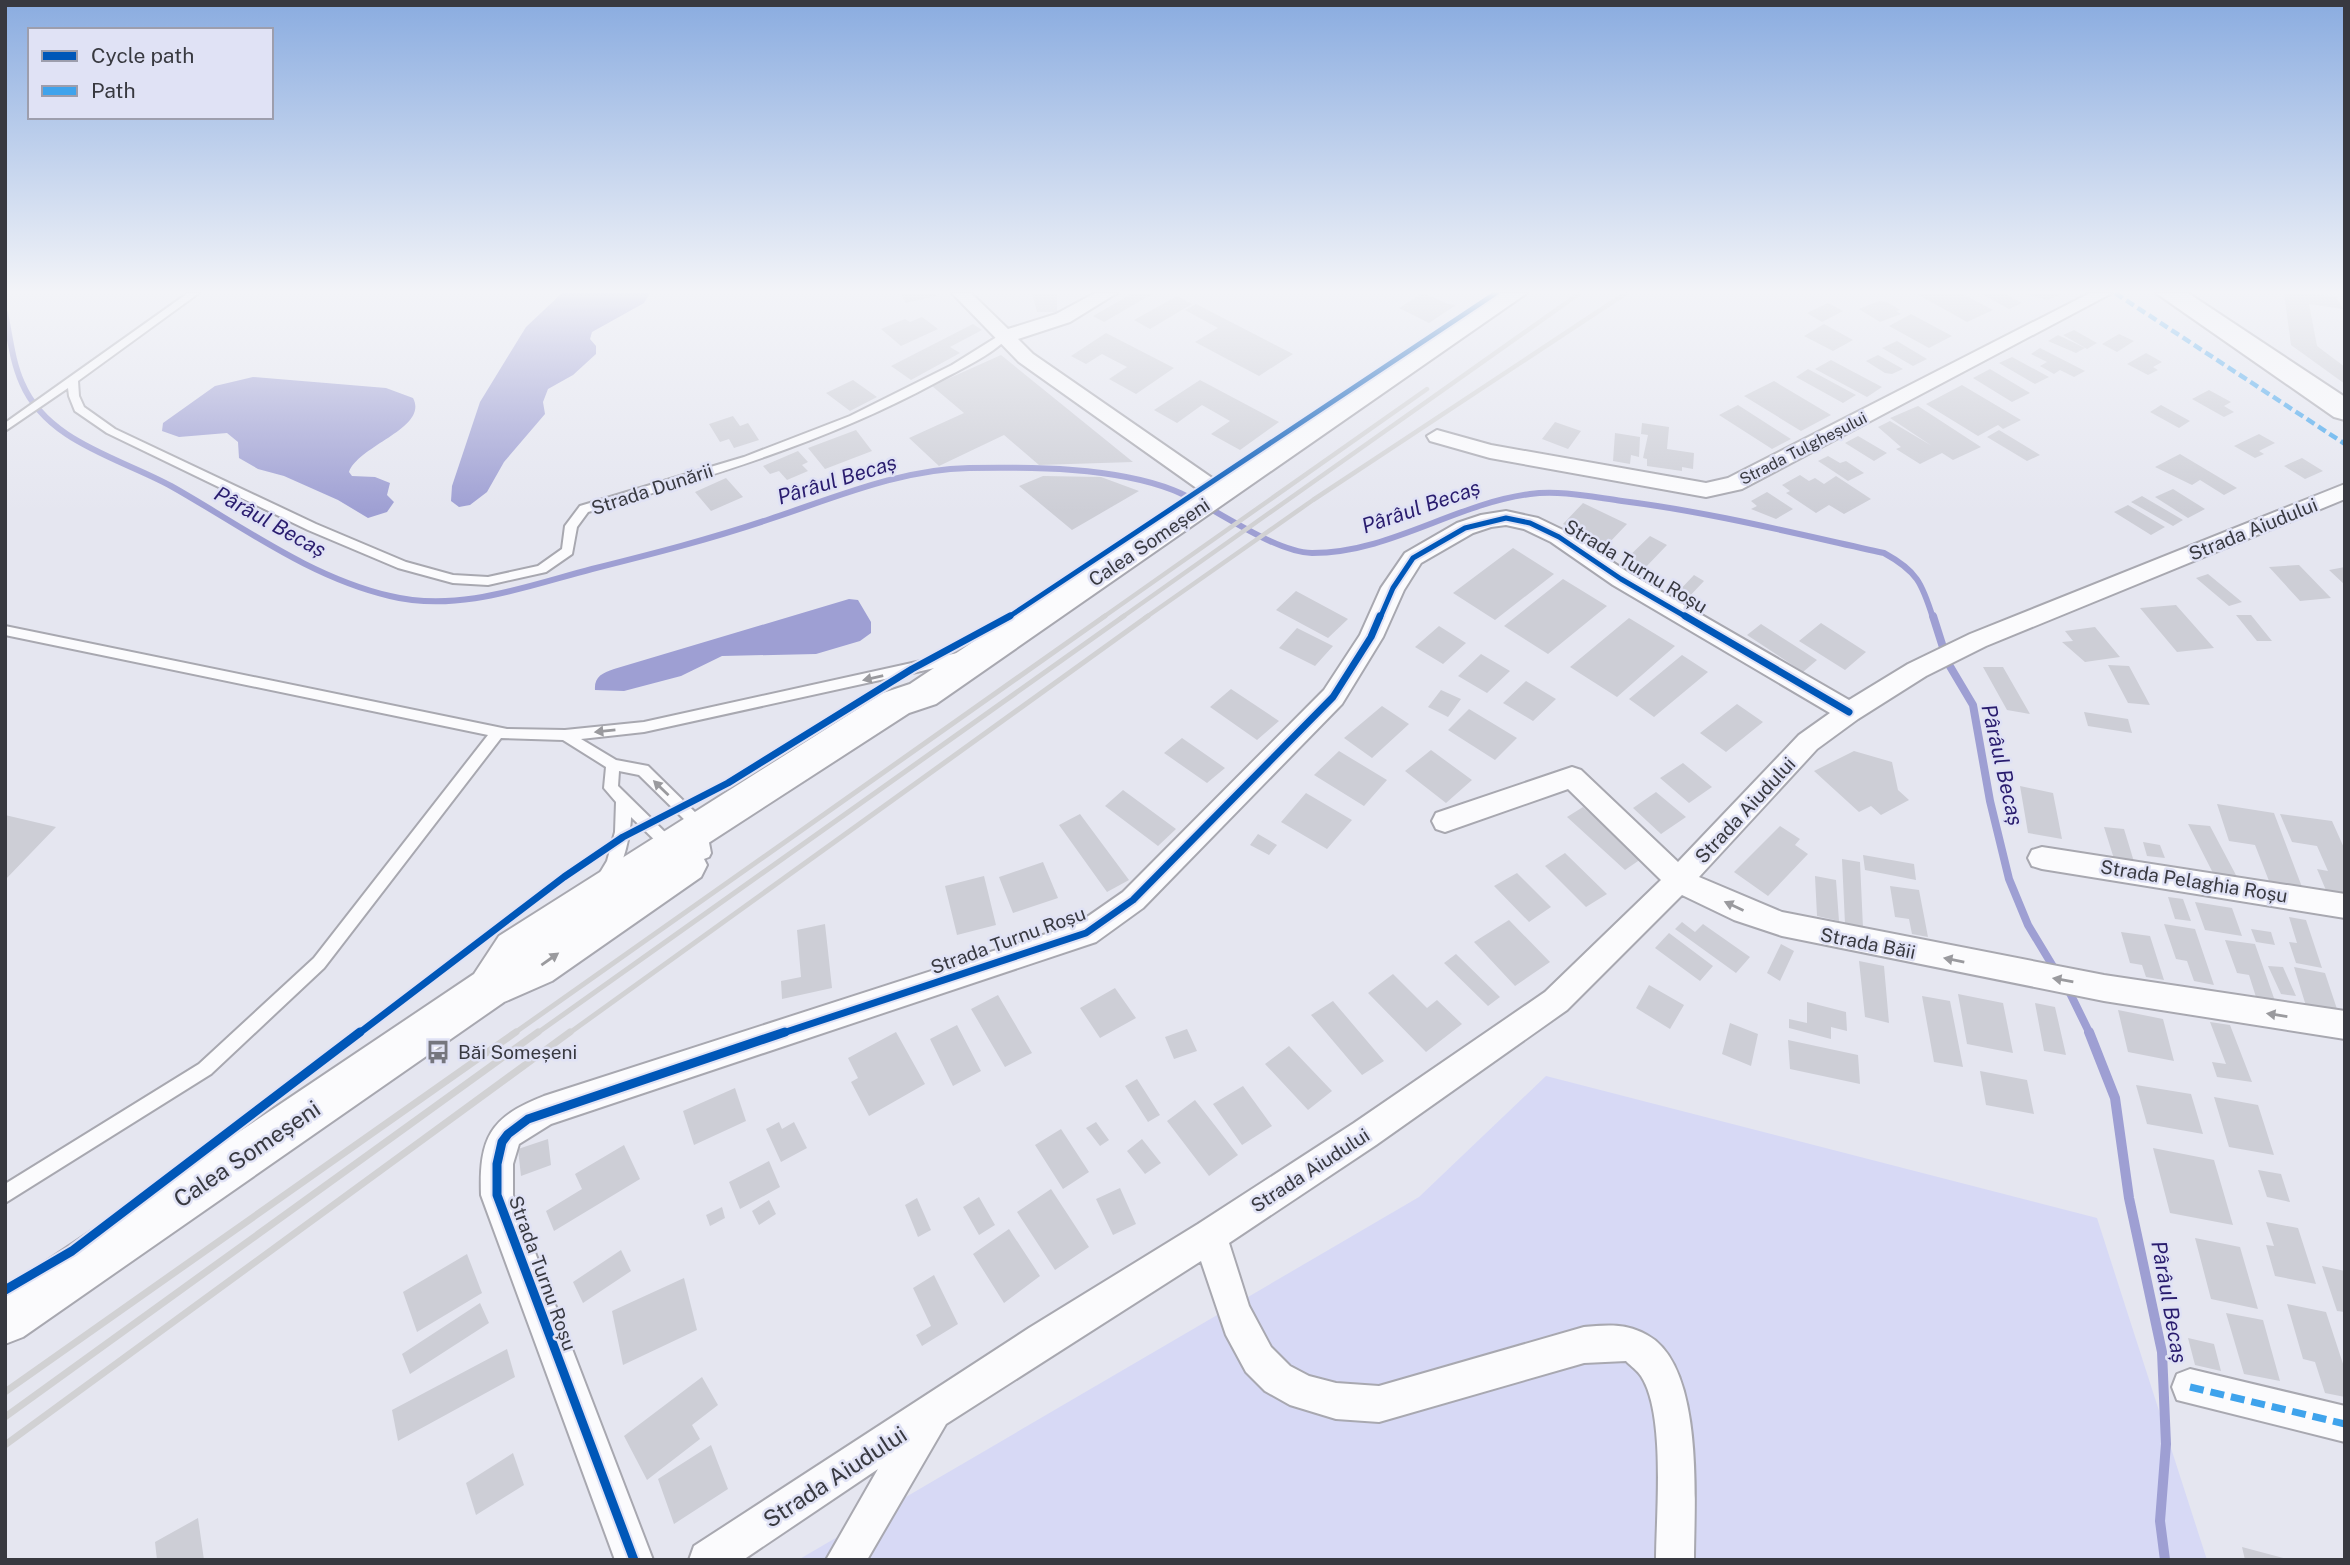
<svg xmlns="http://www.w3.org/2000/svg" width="2350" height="1565" viewBox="0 0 2350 1565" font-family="'Public Sans',sans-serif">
	<rect width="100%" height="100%" fill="#e5e6f0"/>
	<!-- green -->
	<path fill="#d7d9f5" d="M1546,1076l551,142 110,342h-1409l621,-363z"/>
	<!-- water -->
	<path fill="#9e9fd3" d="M562,293h88l-6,10 -52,29 -2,7 6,7v8l-23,21 -25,14 -5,13 2,12 -41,48 -17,30 -17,13 -11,2 -8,-6 1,-15 28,-84 46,-75z
		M253,377l133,11 27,10c16,30 -54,47 -64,74l3,4 23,1 15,6 -3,12 7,7 -7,10 -19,6 -30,-18 -54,-24 -26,-7 -19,-11 -1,-16 -11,-9 -48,4 -17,-6 1,-8 52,-37z
		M849,599l9,1 13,22v11l-11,8 -44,13 -94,2 -41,20 -57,15 -29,-1c-1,-13 7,-17 19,-21z"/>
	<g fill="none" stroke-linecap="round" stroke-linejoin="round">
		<!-- stream-far2 -->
		<path stroke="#9e9fd3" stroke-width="6" d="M5,313c5,23 7,48 17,70 25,59 98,75 149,103 71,40 138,91 219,110 68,17 137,-10 202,-27 60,-15 119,-30 178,-50 64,-21 131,-50 199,-51 63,-1 145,-1 204,22 39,15 99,62 139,63 78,0 142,-49 218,-59 30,-4 62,3 92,7 88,11 175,33 262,52 33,18 38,30 49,65"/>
		<!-- stream-far1 -->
		<path stroke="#9e9fd3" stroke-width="8" d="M1933,616l15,47 25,42 17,96 19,78 19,46 29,48
			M2067,987l23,47"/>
		<!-- stream -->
		<path stroke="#9e9fd3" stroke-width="10" d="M2089,1032l26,66 14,100 33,154 4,92 -6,77 5,39"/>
	</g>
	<!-- building -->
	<path fill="#cdced6" d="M900,293h34l2,3 -30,7z
		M1032,293h25v19h-20z
		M1133,293h21l-50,29 -11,-6z
		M1423,293l25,11 8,1 -27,18 -30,-15z
		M1961,293l32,17 -26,12 -50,-28z
		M1980,293h23l19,10 -13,6z
		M2024,293h41l-18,7z
		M2284,293l52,3 7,13 -34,-5 8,42 28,21v17l-54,-39z
		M1177,296l15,8 -42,25 -16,-9z
		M1879,301l8,1 13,8 -4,1 5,3 -21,8 -21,-13z
		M1828,303l15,8 -21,11 -15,-9z
		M1196,304l33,17 64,33 -34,22 -64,-34 23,-14 -33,-18z
		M1911,314l41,22 -23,12 -40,-22z
		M922,317l16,12 -37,17 -20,-17 24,-10 5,3z
		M973,324l9,6 -32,17 10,6 -49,27 -20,-14z
		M1824,324l29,16 -20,11 -29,-15z
		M2074,330l23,13 -10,6 -24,-14z
		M1106,333l68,35 -38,26 -27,-15 18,-12 -25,-13 -16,10 -15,-8z
		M2119,334l15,7 -17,11 -15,-8z
		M2058,335l27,13 -9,5 -28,-12z
		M1897,341l30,18 -14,7 -31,-18z
		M2040,348l45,23 -11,6 -14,-7 -6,4 -14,-8 7,-4 -16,-8z
		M2146,353l16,9 -9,5 5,3 -10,5 -21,-11z
		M1001,355l132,107 -94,3 -35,-30 -65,31 -30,-28 55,-25 -32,-27z
		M1878,355l25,14 -11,5 -7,-1 -19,-12z
		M2012,357l37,20 -14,7 -36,-21z
		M1831,360l51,27 -15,10 -52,-28z
		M1808,369l48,26 -13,8 -47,-26z
		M1990,369l40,24 -18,9 -39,-24z
		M853,380l24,17 -27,14 -24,-18z
		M1200,380l79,42 -39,28 -29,-16 19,-13 -28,-16 -25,18 -23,-13z
		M1774,381l57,34 -30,16 -57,-35z
		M1962,385l59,35 -18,9 -5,-4 -20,11 -52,-32z
		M2209,390l22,12 -7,4 10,6 -10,5 -32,-18z
		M1738,405l53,34 -19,10 -53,-34z
		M2161,405l29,16 -11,7 -29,-16z
		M1918,406l63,41 -28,13 -11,-7 -22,11 -24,-15 5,-2 -23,-20 12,-6 42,25 -42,-28z
		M733,416l7,10 8,-3 11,17 -25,8 -5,-9 -9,3 -11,-18z
		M1555,422l26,9 -13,18 -26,-10z
		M1642,423l27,4 -2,22 27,4 -1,16 -11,-2v4l-35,-5v-7l-4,-1 5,-23 -7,-1z
		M856,430l16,21 -47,18 -17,-21z
		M1999,430l41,25 -13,6 -40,-24z
		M1615,433l25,4 -1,20 -8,-2 -1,9 -17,-3z
		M2259,434l16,9 -16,8 5,3 -9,4 -21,-12z
		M1858,436l29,17 -13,8 -29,-18z
		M798,451l10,11 -6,3 6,6 -21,9 -8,-9 -9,3 -7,-8z
		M2180,454l57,34 -13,7 -24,-15 -8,5 -37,-18z
		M1828,456l12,7 6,-2 18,12 -16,8 -30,-20z
		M2302,458l21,13 -18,8 -21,-13z
		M1800,475l9,6 6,-3 9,6 12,-8 35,23 -27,15 -15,-9 -13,8 -30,-20 4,-2 -8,-6z
		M1043,476l58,1 38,14 -67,39 -53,-44z
		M726,478l17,19 -32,14 -16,-19z
		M2173,489l32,20 -17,9 -33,-21z
		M1767,492l26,17 -17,10 -25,-10 6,-3 -6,-5z
		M2142,496l41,24 -10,6 -42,-24z
		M1583,503l44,21 -20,21 -44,-21z
		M2128,505l37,22 -14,8 -37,-23z
		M1650,536l17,9 -24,25 -18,-10z
		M1513,548l41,26 -59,46 -42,-27z
		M2299,565l32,33 -31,3 -31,-34z
		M2345,567v18l-16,-15z
		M2208,574l34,28 -13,4 -33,-28z
		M1694,575l10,6 -18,19 -10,-6z
		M1563,579l44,27 -59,48 -44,-28z
		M1296,591l52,28 -20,19 -52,-28z
		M2176,605l38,43 -37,4 -37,-44z
		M2236,615h15l21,26h-15z
		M1629,618l46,28 -58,51 -47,-30z
		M1821,623l45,29 -21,18 -46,-29z
		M1761,624l56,36 -14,12 -56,-37z
		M1439,626l27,17 -23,21 -28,-17z
		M2095,627l25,30 -35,5 -23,-20 11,-1 -8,-10z
		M1297,628l36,18 -18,20 -36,-18z
		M1481,654l29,17 -23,22 -29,-17z
		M1682,655l26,17 -54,45 -25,-18z
		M2108,665l21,1 21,39 -22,-2z
		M1983,667h20l27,47 -23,-4z
		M1526,681l30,18 -23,22 -30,-18z
		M1231,689l48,32 -22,19 -47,-33z
		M1441,690l20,9 -13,18 -20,-10z
		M1737,704l26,18 -37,30 -26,-19z
		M1382,706l27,18 -37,34 -28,-20z
		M1469,709l48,29 -22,22 -47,-30z
		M2084,712l44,7 4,14 -44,-7z
		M1182,738l43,30 -18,15 -43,-30z
		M1431,750l41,30 -26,23 -41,-32z
		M1339,751l48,29 -23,26 -50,-31z
		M1854,751l38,11 6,28 11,10 -28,15 -10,-9 -12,6 -45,-41z
		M1683,763l29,24 -23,16 -29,-25z
		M2020,786l33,7 9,46 -34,-6z
		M1123,790l53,39 -18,17 -53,-40z
		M1656,792l30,25 -25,17 -28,-26z
		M1306,793l46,27 -25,29 -46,-27z
		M2217,804l57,9 28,74 -33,-6 -14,-36 -26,-4z
		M1583,807l58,52 -16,11 -58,-53z
		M1080,814l49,66 -22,12 -48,-67z
		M2280,814l52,7 13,29v47l-17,-2 -11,-26 11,2 -11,-25 -25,-4z
		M5,815l51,12 -51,53z
		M2188,824l22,2 27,51 -23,-2z
		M1780,826l20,13 -5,6 13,9 -40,42 -34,-24z
		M2104,827l20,2 11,36 -20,-3z
		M1258,834l19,11 -8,10 -19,-10z
		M2143,842l17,3 5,13 -18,-2z
		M1565,853l42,41 -21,13 -41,-41z
		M1863,855l51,9 2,16 -51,-10z
		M1842,859l18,3 3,66 -18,-4z
		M1043,862l15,36 -45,15 -14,-36z
		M1517,873l34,34 -22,15 -35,-36z
		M984,876l12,49 -39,10 -12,-49z
		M1815,876l21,4 3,41 -22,-5z
		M1890,886l29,4 9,47 -16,-3 -3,-15 -14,-2z
		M2168,897l15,2 8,22 -16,-2z
		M2195,902l37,6 10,28 -37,-6z
		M2289,917l17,3 16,48 -26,-5 -7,-21 8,1z
		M1509,920l41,42 -35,24 -41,-44z
		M1682,922l13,10 8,-8 47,33 -14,16 -61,-44z
		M825,924l7,64 -50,11 -1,-18 20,-4 -4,-47z
		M2164,924l31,5 19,56 -20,-4 -7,-20 -11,-2z
		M2251,929l20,3 4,13 -19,-3z
		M2121,932l29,4 14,44 -18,-3 -4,-12 -12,-2z
		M1669,933l44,33 -13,15 -45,-33z
		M2225,940l30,4 20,57 -19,-4 -7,-22 -12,-2z
		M1781,944l13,7 -14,30 -13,-8z
		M1456,954l44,43 -12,9 -44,-43z
		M1859,961l25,5 5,57 -24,-6z
		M2268,966l15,1 13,29 -15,-2z
		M2294,967l31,6 13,39 -32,-6z
		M1393,974l34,34 10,-8 25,24 -36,28 -58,-59z
		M1649,985l35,20 -14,24 -34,-21z
		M1115,988l21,30 -36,20 -20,-30z
		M1958,994l45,9 10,50 -46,-9z
		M998,995l34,58 -27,14 -34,-58z
		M1922,996l28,5 13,66 -29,-5z
		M1333,1001l51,60 -22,14 -51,-60z
		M1807,1002l39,10 1,19 -16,-4v12l-42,-11v-9l18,4z
		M2035,1003l20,4 11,48 -22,-4z
		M2118,1010l45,9 11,42 -46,-9z
		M2210,1022l20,3 22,57 -35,-5 -5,-15 14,2z
		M1730,1023l28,11 -7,32 -29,-12z
		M957,1025l24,46 -28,15 -23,-47z
		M1187,1029l10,22 -23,8 -9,-22z
		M896,1032l29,52 -56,32 -18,-34 7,-4 -10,-20z
		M1788,1040l70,15 2,29 -70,-15z
		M1289,1046l43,45 -24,19 -43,-46z
		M1980,1071l47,9 7,34 -48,-9z
		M1137,1079l23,36 -12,7 -23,-36z
		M2136,1085l55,9 12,40 -56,-10z
		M1243,1086l29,40 -30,19 -29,-41z
		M735,1088l11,33 -52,24 -11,-34z
		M2214,1097l44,8 16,50 -45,-8z
		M1195,1100l43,55 -29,21 -42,-55z
		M779,1122l3,7 12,-7 13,26 -26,14 -15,-33z
		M1096,1122l13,18 -9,6 -14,-18z
		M1061,1129l28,43 -26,17 -28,-44z
		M548,1139l3,26 -30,11 -3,-27z
		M1142,1139l19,24 -16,11 -18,-23z
		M624,1145l16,34 -86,52 -8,-20 36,-22 -7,-15z
		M2153,1148l61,12 19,65 -63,-12z
		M769,1161l11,26 -40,22 -11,-27z
		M2258,1170l23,4 9,28 -23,-5z
		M1120,1188l16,36 -23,11 -17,-36z
		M1051,1189l38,58 -34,23 -38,-58z
		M979,1197l16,28 -16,10 -16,-28z
		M917,1198l14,32 -13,7 -13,-32z
		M769,1200l7,14 -17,11 -7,-14z
		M722,1207l3,11 -15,8 -4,-11z
		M2266,1222l32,6 18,56 -41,-8 -9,-31 8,1z
		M1009,1229l31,47 -36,27 -31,-49z
		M2195,1238l45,9 18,62 -47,-10z
		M621,1250l10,21 -48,32 -10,-21z
		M467,1254l15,39 -65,39 -14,-40z
		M2322,1266l23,5v41l-8,-1z
		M934,1275l24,49 -36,22 -6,-11 15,-9 -18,-38z
		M684,1278l13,52 -74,35 -11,-54z
		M480,1303l9,20 -79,51 -8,-20z
		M2287,1304l39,8 19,58v27l-20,-4 -10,-31 -12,-3z
		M2226,1313l37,7 17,61 -36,-7z
		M2188,1338l26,6 7,27 -26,-6z
		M507,1349l8,28 -117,64 -6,-31z
		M702,1377l16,28 -26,20 8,14 -53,41 -23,-44z
		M711,1445l17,44 -54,35 -16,-45z
		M513,1453l11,32 -48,30 -10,-32z
		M198,1518l6,42h-47l-2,-18z
		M2242,1547l45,12v1h-42z"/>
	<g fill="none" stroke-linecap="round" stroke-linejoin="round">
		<!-- lane casing -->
		<g stroke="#a8a8b0" stroke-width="4">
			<path id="lane" d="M188,293h11l-121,88 1,15 5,11 31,22 201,95 90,38 47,13 35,2 50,-11 24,-17 3,-23 15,-20 164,-49 106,-41 102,-51 48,-30 9,2c-19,19 -48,32 -72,45 -110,60 -229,95 -349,130l-11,15 -5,27 -26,18 -58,13 -35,-2 -55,-15 -90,-38 -201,-97 -32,-22 -6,-15 -1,-8 -63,43v-8z
				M5,626l502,103 58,1 79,-8 318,-70 6,5 -6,5 -318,70 -63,7 35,21 32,6 57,56 6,31 -2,4 -5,2 -39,-9 -34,-33c0,16 -11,76 -34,68l-2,-4 12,-20 8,-29 1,-30 -12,-14 2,-21 -43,-27 -62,-2 -177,230 -113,106 -206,129v-19l194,-120 115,-106 174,-223 -483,-100zM619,771l20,4 54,53 3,17 -22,-4 -56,-55z"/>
		</g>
		<!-- street casing -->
		<g stroke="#a8a8b0" stroke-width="4">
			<path id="street" d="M952,293h19l37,36 48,-15 39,-21h22l-47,29 -52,17 15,15 195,135 3,5 -3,5h-16l-193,-137z
				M2090,293h22l-370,196 -36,8 -216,-39 -60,-17 -3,-5 10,-6 54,15 215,38 22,-5z
				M2345,484v15l-359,147 -60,30 -68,43 -41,30 -118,128 83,35 322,63 241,36v28l-241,-38 -322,-65 -48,-16 -52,-25 -115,115 -191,135 -147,98 20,63 22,41 19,19 19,10 27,7 43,3 205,-59c23,-2 42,-4 63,8 58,31 47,169 47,225h-38c0,-45 10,-146 -15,-184 -3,-5 -10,-10 -15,-15l-42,2 -205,59 -43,-3 -46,-14 -25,-14 -19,-19 -20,-37 -25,-74 -255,163 -79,136h-41l52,-91 -135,91h-54l5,-14 335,-218 169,-104 156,-101 191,-131 116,-112 -93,-91 -123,43 -9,-3 -4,-8 4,-8 136,-46 9,3 97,92 121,-127 31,-22 -217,-128 -62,-43 -27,-13 -18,-4 -15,2 -18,6 -52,30 -17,27 -21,47 -41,67 -199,204 -47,34 -545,182 -32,20 -6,20v31l140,365h-38l-134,-365c-2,-57 9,-78 63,-99l533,-172 46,-32 201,-202 36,-55 21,-47 24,-35 52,-30 24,-8 25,-4 32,7 29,14 62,41 220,127 59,-36 62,-30z
				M2042,847l303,47v24l-303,-49 -10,-3 -4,-8 4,-8z
				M2190,1369l155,37v36l-168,-42 -5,-13 5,-13z"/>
		</g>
		<!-- secondary casing -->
		<g stroke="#a8a8b0" stroke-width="4">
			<path id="secondary" d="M1495,293h32l-591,411 -27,9 -213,138 5,2 6,12 -6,12 -149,104 -48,21 -481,335 -18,7v-55l469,-315 25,-38 384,-243 27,-9z"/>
		</g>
		<!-- primary casing -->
		<g stroke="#a8a8b0" stroke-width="4">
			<path id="primary" d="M2156,293h32l157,104v23l-11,-3z"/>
		</g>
		<!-- lane -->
		<use href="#lane" fill="#fbfbfd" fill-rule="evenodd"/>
		<!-- street -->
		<use href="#street" fill="#fbfbfd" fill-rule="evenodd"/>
		<!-- secondary -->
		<use href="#secondary" fill="#fbfbfd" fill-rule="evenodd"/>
		<!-- primary -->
		<use href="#primary" fill="#fbfbfd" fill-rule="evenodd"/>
		<!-- rail-far2 -->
		<path stroke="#d1d1d3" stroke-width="4.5" d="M1102,618l325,-229
			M1121,618l459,-325
			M1145,618l168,-118 313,-207"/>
		<!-- rail-far1 -->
		<path stroke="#d1d1d3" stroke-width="5" d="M513,1034l592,-418
			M536,1034l588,-418
			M568,1034l580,-418"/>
		<!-- rail -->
		<path stroke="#d1d1d3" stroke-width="7" d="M5,1392l511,-360
			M5,1417l533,-385
			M5,1445l565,-413"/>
		<!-- quiet-far1 -->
		<path stroke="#3fa3ec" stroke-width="4.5" stroke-dasharray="9 4.5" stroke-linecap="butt" d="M2115,293l230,151"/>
		<!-- quiet -->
		<path stroke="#3fa3ec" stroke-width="7" stroke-dasharray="14 7" stroke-linecap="butt" d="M2190,1387l155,37"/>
		<!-- cycleway-far2 casing -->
		<g stroke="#e0e2f5" stroke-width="9">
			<path id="cycleway-far2" d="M1007,618l489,-325
				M1380,618l13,-30 20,-30 52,-30 41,-10 24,5 29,14 62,42 67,39"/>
		</g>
		<!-- cycleway-far1 casing -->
		<g stroke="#e0e2f5" stroke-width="11">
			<path id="cycleway-far1" d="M1685,616l164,96
				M358,1034l206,-157 59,-40 105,-54 184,-114 98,-53
				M780,1034l306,-101 47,-33 200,-203 38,-60 9,-21"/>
		</g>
		<!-- cycleway casing -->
		<g stroke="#e0e2f5" stroke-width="13">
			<path id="cycleway" d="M5,1290l67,-39 288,-219
				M634,1560l-137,-365v-31l5,-22 6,-8 20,-15 257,-87"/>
		</g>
		<!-- cycleway-far2 -->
		<use href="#cycleway-far2" stroke="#0057b8" stroke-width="5"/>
		<!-- cycleway-far1 -->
		<use href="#cycleway-far1" stroke="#0057b8" stroke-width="7"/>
		<!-- cycleway -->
		<use href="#cycleway" stroke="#0057b8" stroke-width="9"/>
	</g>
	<!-- one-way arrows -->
	<defs><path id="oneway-solid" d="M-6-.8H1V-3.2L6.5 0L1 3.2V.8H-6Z" transform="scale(1.75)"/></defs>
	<g fill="#9a9a9e">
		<use href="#oneway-solid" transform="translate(873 678) rotate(167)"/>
		<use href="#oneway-solid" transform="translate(605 731) rotate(174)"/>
		<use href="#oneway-solid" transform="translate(661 788) rotate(-136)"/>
		<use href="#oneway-solid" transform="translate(1734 906) rotate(-155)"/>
		<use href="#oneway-solid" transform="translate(550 959) rotate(-35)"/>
		<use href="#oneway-solid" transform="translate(1954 960) rotate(-169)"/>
		<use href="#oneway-solid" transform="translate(2063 980) rotate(-170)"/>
		<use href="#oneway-solid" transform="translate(2277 1015) rotate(-171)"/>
	</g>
	<!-- sky -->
	<linearGradient id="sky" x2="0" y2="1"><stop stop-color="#8aace0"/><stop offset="0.57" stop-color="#f3f4f8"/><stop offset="1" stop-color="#f3f4f8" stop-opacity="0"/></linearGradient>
	<rect width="2350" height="512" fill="url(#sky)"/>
	<!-- icons -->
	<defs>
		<g id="bus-bare" transform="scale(1.89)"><path d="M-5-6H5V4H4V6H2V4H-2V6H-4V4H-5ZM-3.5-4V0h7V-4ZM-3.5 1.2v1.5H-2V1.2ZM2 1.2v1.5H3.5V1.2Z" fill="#75767e" stroke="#e0e2f5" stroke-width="2.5" paint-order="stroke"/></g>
	</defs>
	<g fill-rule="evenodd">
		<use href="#bus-bare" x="438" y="1052"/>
	</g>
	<g text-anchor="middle" stroke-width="5" stroke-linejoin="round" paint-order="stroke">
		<!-- far-street labels -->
		<g font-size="16" fill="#383940" stroke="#e0e2f5">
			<text transform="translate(1803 448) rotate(-27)" y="6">Strada Tulgheșului</text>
		</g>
		<!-- street labels -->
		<g font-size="19" fill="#383940" stroke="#e0e2f5">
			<text transform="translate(652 489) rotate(-18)" y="7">Strada Dunării</text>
			<text transform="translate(2253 529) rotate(-22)" y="7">Strada Aiudului</text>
			<text transform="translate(1149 542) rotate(-34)" y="7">Calea Someșeni</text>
			<text transform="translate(1636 566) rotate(31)" y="7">Strada Turnu Roșu</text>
			<text transform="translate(1745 810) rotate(-47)" y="7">Strada Aiudului</text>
			<text transform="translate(2194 881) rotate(9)" y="7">Strada Pelaghia Roșu</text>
			<text transform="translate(1008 940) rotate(-20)" y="7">Strada Turnu Roșu</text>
			<text transform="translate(1868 943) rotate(11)" y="7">Strada Băii</text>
			<text transform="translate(1310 1170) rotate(-33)" y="7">Strada Aiudului</text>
			<text transform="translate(543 1273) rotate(70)" y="7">Strada Turnu Roșu</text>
		</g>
		<!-- poi labels -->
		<g font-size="19" fill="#383940" stroke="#e0e2f5" text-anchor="start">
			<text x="458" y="1059">Băi Someșeni</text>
		</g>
		<!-- water labels -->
		<g font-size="21" font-style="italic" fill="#291c6e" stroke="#e0e2f5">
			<text transform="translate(837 480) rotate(-17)" y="7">Pârâul Becaș</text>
			<text transform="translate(1421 507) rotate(-19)" y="7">Pârâul Becaș</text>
			<text transform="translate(270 522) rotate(29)" y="7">Pârâul Becaș</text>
			<text transform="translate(2002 765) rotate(77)" y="7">Pârâul Becaș</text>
			<text transform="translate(2169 1302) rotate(80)" y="7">Pârâul Becaș</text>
		</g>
		<!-- near-street labels -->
		<g font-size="23" fill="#383940" stroke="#e0e2f5">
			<text transform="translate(247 1154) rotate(-34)" y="8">Calea Someșeni</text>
			<text transform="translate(835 1477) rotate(-33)" y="8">Strada Aiudului</text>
		</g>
	</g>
	<!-- border -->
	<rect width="2350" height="1565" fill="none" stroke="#383940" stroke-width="14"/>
	<!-- legend -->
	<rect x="28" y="28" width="245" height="91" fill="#e0e2f5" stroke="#9d9ead" stroke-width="2"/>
	<rect x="42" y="51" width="35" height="10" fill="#0057b8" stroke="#9d9ead" stroke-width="2"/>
	<text x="91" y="63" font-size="21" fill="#383940">Cycle path</text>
	<rect x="42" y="86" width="35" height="10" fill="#3fa3ec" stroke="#9d9ead" stroke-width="2"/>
	<text x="91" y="98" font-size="21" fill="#383940">Path</text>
</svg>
